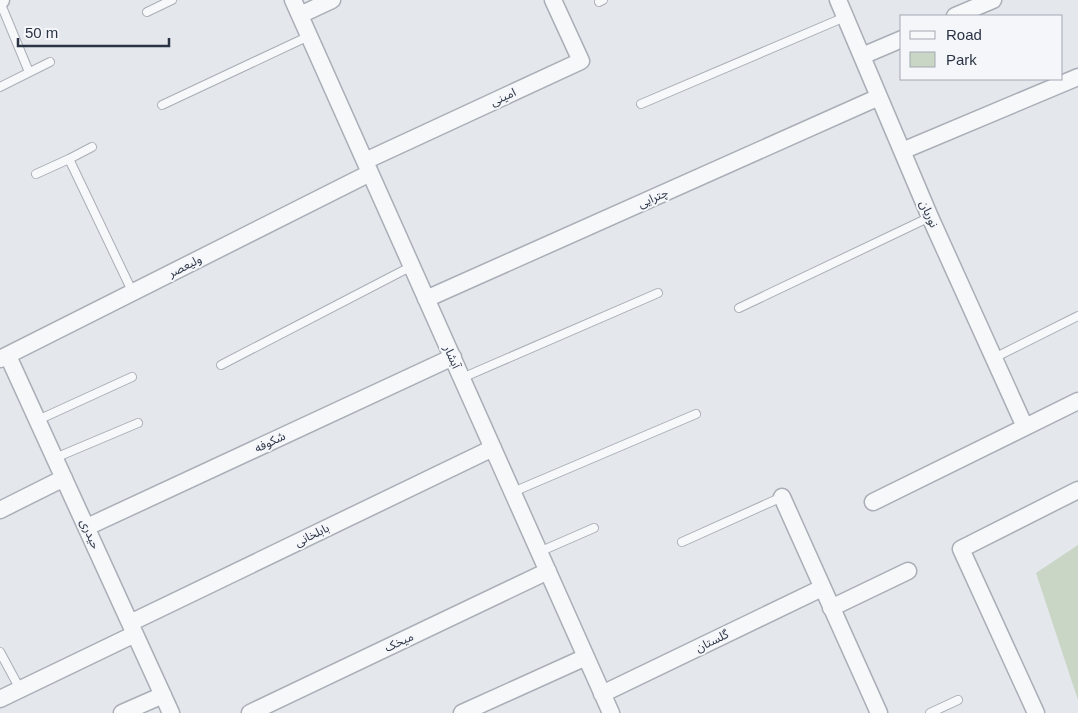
<svg xmlns="http://www.w3.org/2000/svg" width="1078" height="713" viewBox="0 0 1078 713" font-family="Helvetica,'Noto Sans Arabic',sans-serif">
	<rect width="100%" height="100%" fill="#e4e7ec"/>
	<!-- green -->
	<path fill="#c9d6c5" d="M1078,545v155l-42,-127z"/>
	<g fill="none" stroke-linecap="round" stroke-linejoin="round">
		<!-- service casing -->
		<g stroke="#a9aeb7" stroke-width="10">
			<path id="service" d="M0,2l29,70
				M599,2l4,-2
				M147,12l25,-12
				M0,87l50,-25
				M641,104l204,-87
				M162,105l147,-69
				M69,159l64,134
				M36,174l33,-15 23,-12
				M739,308l191,-91
				M994,358l84,-42
				M221,365l191,-99
				M462,378l196,-85
				M38,420l94,-43
				M55,458l83,-35
				M513,492l183,-78
				M682,542l100,-45
				M539,552l55,-24
				M0,652l20,37
				M930,713l28,-13"/>
		</g>
		<!-- minor casing -->
		<g stroke="#a9aeb7" stroke-width="19">
			<path id="minor" d="M0,0h1
				M293,0l318,713
				M838,0l92,217 95,210
				M300,15l32,-15
				M955,16l38,-16
				M862,56l40,-17
				M902,151l176,-74
				M365,161l216,-100 -28,-61
				M426,299l453,-202
				M8,356l163,357
				M0,359l370,-186
				M782,497l97,216
				M873,502l205,-101
				M0,510l64,-32
				M87,527l366,-170
				M831,608l77,-37
				M130,623l363,-175
				M602,694l220,-106
				M0,699l135,-65
				M122,713l41,-18
				M250,713l298,-142
				M462,713l124,-56
				M1036,713l-75,-164 117,-59"/>
		</g>
		<!-- service -->
		<use href="#service" stroke="#f7f8fa" stroke-width="8"/>
		<!-- minor -->
		<use href="#minor" stroke="#f7f8fa" stroke-width="16"/>
	</g>
	<g text-anchor="middle" stroke-width="4" stroke-linejoin="round" paint-order="stroke">
		<!-- street labels -->
		<g font-size="12" fill="#2b3445" stroke="#f4f6f9">
			<text transform="translate(503 97) rotate(-25)" y="4">امینی</text>
			<text transform="translate(653 198) rotate(-24)" y="4">چترایی</text>
			<text transform="translate(929 214) rotate(66)" y="4">نوریان</text>
			<text transform="translate(185 266) rotate(-27)" y="4">ولیعصر</text>
			<text transform="translate(452 357) rotate(66)" y="4">آبشار</text>
			<text transform="translate(270 442) rotate(-25)" y="4">شکوفه</text>
			<text transform="translate(90 534) rotate(66)" y="4">حیدری</text>
			<text transform="translate(312 535) rotate(-26)" y="4">بابلخانی</text>
			<text transform="translate(712 641) rotate(-26)" y="4">گلستان</text>
			<text transform="translate(399 642) rotate(-25)" y="4">میخک</text>
		</g>
	</g>
	<!-- legend -->
	<rect x="900" y="15" width="162" height="65" fill="#f4f6f9" stroke="#a4a8b1"/>
	<rect x="910" y="31" width="25" height="8" fill="#f7f8fa" stroke="#a4a8b1"/>
	<text x="946" y="40" font-size="15" fill="#2b3445">Road</text>
	<rect x="910" y="52" width="25" height="15" fill="#c9d6c5" stroke="#a4a8b1"/>
	<text x="946" y="65" font-size="15" fill="#2b3445">Park</text>
	<!-- scale -->
	<path d="M18 38v8h151v-8" fill="none" stroke="#2b3445" stroke-width="2.5"/>
	<text x="25" y="38" font-size="15" fill="#2b3445" stroke="#f4f6f9" stroke-width="4" paint-order="stroke">50 m</text>
</svg>
